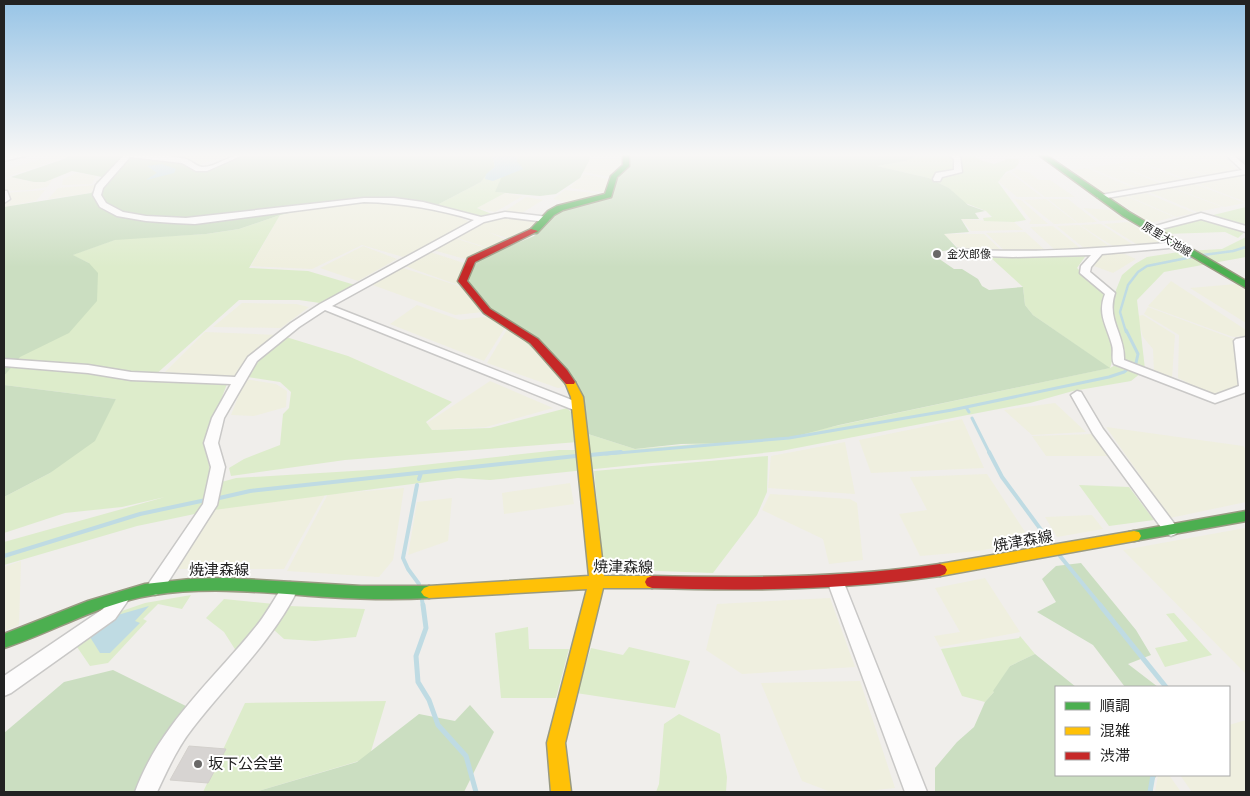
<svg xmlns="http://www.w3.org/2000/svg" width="1250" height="796" viewBox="0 0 1250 796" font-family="'Roboto Condensed','Noto Sans JP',sans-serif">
	<rect width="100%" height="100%" fill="#f0eeeb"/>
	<!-- farmland -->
	<path fill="#efefdf" d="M56,155h11v2l-63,21v-8z
		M146,155h83l-31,10 -9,-5z
		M1165,155h23l47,16 -26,5 -53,-19z
		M1191,155h33l13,16z
		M1155,157l51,19 -20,3 -50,-19z
		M590,158l31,1 2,7 -13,11 -27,-5z
		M1135,161l49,19 -20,3 -49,-19z
		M1113,164l49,20 -24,4 -48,-20z
		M1087,168l47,20 -30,6 -32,-24z
		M1016,169l14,4 9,7h11l25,17h-30l-33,-25z
		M1009,172l33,25h-25l-19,-16z
		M77,173l19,3 -4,8 -30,1 1,-6z
		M584,174l29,6 -4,13 -40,-5z
		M1241,176l5,18v8l-48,-18z
		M11,177l23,5 19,-3 -6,8 -18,3 -25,1v-11z
		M1195,184l50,19 -21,4 -50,-19z
		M95,185l-4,8 -43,6 10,-11z
		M1172,188l50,19 -25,5 -48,-20z
		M45,190l-9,11 -32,6v-6l5,-3 -5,-5z
		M565,190l38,4 -34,9 -16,-4z
		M505,193l18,3 -28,16 -18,-4z
		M1146,193l48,20 -18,4 -48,-21z
		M1126,196l48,21 -24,6 -38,-25z
		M526,197l17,3 -21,13 -17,-2z
		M1014,199l7,1 27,24h-19l2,-4z
		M1046,199l31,24 -23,1 -30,-24z
		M1048,199h20l29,23 -19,1z
		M360,200l47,3 45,11 18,8 -67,35 -41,-12 -50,24 -61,-3 29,-51z
		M1083,208l27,2 15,10 -25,1z
		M500,214l44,8 -34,17 -22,-7 19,8 -19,8 -34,-11z
		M961,219l53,3 9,8 -52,1z
		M1128,222l35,21 -25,2 -34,-21z
		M1101,224l34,22 -21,1 -34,-22z
		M1079,225l33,23 -27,1 -28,-23z
		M1053,226l28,23 -26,1 -25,-23z
		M1025,232l20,18 -39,2 -20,-19z
		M943,234h41l19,18 -42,-2z
		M454,238l32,10 -21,11 -32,-9z
		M363,246l34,13 -39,22 -38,-13z
		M430,252l34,11 -6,22 -53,-19z
		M1120,252l16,7 -23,14 -19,-7 7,-13z
		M403,268l59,19 21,25 -28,3 -85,-31z
		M1171,281l75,49v6l-13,1 -85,-31z
		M1236,284l10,6v33l-56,-35z
		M242,303l54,1 13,3 -28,21 -68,-1z
		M417,305l43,15 31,-4 15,10 -22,35 -94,-37z
		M1148,307l86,32 4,46 -26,10 -34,-17 1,-43 -35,-21z
		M1143,315l32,20 -3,43 -18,-6 -1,-23 -10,-12 -6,-21z
		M509,326l22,18 36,42 -9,2 -71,-25z
		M205,332l73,3 -26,20 -16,20 -9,3 -62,-6z
		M245,379l31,5 11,7 -1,16 -32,9 -23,-1z
		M490,381l63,27 -67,19 -54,3 -5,-7z
		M1055,403l31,29 -54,3 -28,-25z
		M962,419l22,49 -113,5 -12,-33z
		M1106,427l137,19 3,3v53l-76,16z
		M1094,434l16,22h-64l-14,-20z
		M845,442l10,52 -87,-6 3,-32z
		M987,474l44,67 -53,10 -58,5 -21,-42 28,-4 -17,-33z
		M570,483l4,21 -70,10 -2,-21z
		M404,488l-11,72 -14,17 -92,-6 41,-77z
		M770,494l80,5 7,4 6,57 -34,4 -6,-25 -61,-29z
		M325,495l-41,74h-110l40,-59 46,-11z
		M452,498l-4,43 -40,14 9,-53z
		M1092,515l11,14 -46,8 -12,-20z
		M1245,528l1,1v145l-123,-124z
		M21,561l-2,64 -15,6v-64z
		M985,578l35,54 -80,15 -6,-11 26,-4 -25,-44z
		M830,598l25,69 -113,7 -36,-24 11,-46z
		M860,681l35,107 -38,4h-26l-29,-11 -41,-98z
		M1246,720v72h-54l-12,-17h49v-50z
		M1158,775h11l12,17h-26z"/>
	<!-- grass -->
	<path fill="#ddeccb" d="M918,155h53l12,6 11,3 14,-5h10l1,4 -4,5 -9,4 -8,10 28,38 -12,2 -30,-1 -1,-3 9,-1 -6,-6 -21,-8 -16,-15 -20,-10 -53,-12 30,-5z
		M516,165l-20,27 9,1 -28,15 17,7 -13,5 -44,-15 44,-23 5,-8z
		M1246,207v24l-8,7 -13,-6 -60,2 -9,-5z
		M280,215l-31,53 59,3 47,14 -35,18 -21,-3h-60l-85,76 73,8 -23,61 6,24 -3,17 29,-8 150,-9 173,-19h25l1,-17 50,16 149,-12 325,-69 -76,-53 -8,-10 -2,-18 -33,-30 97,-3 -10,14 28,26 -4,12c4,22 18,39 9,62l9,-5 22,10 -10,8 -58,10 -43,12 -249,48 -72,8 -56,4 -163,17 -32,-2 -244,32 -77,16 -133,39v-23l161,-45 -43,10 -57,6 -61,20v-36l46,-24 60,-65 6,-9 -112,-14v-9l85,-113 -17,-8 45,-16 89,-5 33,-5z
		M1246,237v20l-82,15 -27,28 8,69 -24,-8 1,-18 -12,-27 4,-21 8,-20 13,-11 12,-7 38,-6 37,-2z
		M286,337l62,19 104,46 -26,20 6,8 58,-2 77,-20 5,5 6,29 -233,18 -114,16 -2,-8 15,-9 36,-14 3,-31 6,-6 2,-16 -11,-10 -33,-5 13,-18z
		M768,456l-1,36 -10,23 -44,58 -110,-4 -9,-98z
		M1079,485l50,2 25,33 -45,6z
		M191,595l-9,14 -24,-5 -15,15 4,2 -39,42 -18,3 -15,-22 38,-30 32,-11z
		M224,599l50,5 -36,50 -14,-22 -18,-14z
		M289,606l76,3 -9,28 -41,4 -31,-2 -11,-10z
		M1174,613l38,42 -47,12 -10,-19 33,-7 -22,-27z
		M528,627l1,22h40l-13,49h-55l-6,-65z
		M1020,636l15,18 -25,12 -16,26 -9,10 -23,-6 -21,-47 78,-11z
		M629,647l61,14 -15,47 -99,-15 15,-45 32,7z
		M386,701l-17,57 -114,34h-52l42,-89z
		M679,714l41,20 7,43 -1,15h-70l3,-8 5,-60z"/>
	<!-- forest -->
	<path fill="#cbdec1" d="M67,155h56l-2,2 63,4 23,8 33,-14h252l3,12 -8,7 -6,8 -44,23 -69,-5 -43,5 -45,10 -41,14 -33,5 -91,6 -42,15 16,8 9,10 -1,28 -28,32 -49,24 -16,19v-169l87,-14 9,-8 -4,-3 6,-5 -30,-6 -27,11h-11l-23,-5 53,-18 3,-2z
		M518,155h72l-1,6 -9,17 -24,16 -16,2 -45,-4 7,-16 14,-11z
		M627,155h291l-12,6 -29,5 52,12 20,10 19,17 17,6 -10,2 4,6h-18l8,13 -25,2 14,15 -23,3v4l19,13h8l16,10 4,7 7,4 34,-3 2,18 8,10 77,53 -271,57 -50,13 -53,5 -55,1 -46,5 -50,-16 -6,-43 -89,-80 -25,-30 14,-21 55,-23 20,-24 54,-17 18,-30z
		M4,385l112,14 -21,42 -45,32 -46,24z
		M1081,563l55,67 15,25 -23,9 30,23h-33l-32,-42 -56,-33 19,-10 -14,-23 14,-13z
		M1035,654l41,33h-20v88h101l-5,8 1,9h-218v-24l22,-26 17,-15 11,-25 9,-10 -1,-1 17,-25z
		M113,670l79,39 -52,83h-136v-59l60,-51z
		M470,705l24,27 -30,60h-209l102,-30 62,-48 36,7z"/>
	<!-- water -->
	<path fill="#bfdbe3" d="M492,155h26l-1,6 6,8 -30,12 -8,-2 1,-5 9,-7z
		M162,164l14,5 -2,4 -28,7 11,-7 -10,-7z
		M149,606l-14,15 5,2 -30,30h-10l-10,-16 24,-21z"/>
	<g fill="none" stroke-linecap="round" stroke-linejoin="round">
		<!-- stream-far3 -->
		<path stroke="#bfdbe3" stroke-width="2.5" d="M1203,255l30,-4 13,-4
			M1126,332l-6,-20 8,-27 10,-13 9,-6 45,-9"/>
		<!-- stream-far2 -->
		<path stroke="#bfdbe3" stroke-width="3" d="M966,407l3,5
			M972,418l18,36
			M606,454l183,-16 163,-28 157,-33 15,-5 12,-9 2,-9 -12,-24"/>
		<!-- stream-far1 -->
		<path stroke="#bfdbe3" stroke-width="4" d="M989,452l13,25 48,65
			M590,455l31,-3
			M419,479l2,-6
			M417,485l-14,73 5,11 11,15
			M215,499l35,-8 326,-35
			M4,556l136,-42 66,-14
			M1060,556l41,50
			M422,600l1,6"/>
		<!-- stream -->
		<path stroke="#bfdbe3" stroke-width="5" d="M423,605l3,23 -10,28 2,26 11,18 9,25 28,31 10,36
			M1100,605l66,82
			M1150,792l3,-17"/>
		<!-- river -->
		<path fill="#bfdbe3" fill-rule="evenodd" d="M1237,155h9v8l-4,-1z"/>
	</g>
	<!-- building -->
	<path fill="#d7d4d2" stroke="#d3d0cc" d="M189,746l37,3 -18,34 -38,-3z"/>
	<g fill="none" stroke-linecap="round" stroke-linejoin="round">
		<!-- street casing -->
		<g stroke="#c9c8c7" stroke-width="3">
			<path id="street" d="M13,155h15l-24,6v-4z
				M124,155c19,0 43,-1 62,4 6,2 11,8 17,8 13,0 25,-12 40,-12l-36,16h-11l-14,-8 -52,-6 -27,31 -2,7 5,8 17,9 23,4 40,2 178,-20h30l29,4 58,15 24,-5 44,5 1,2 -4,3 -41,-5 -21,5 -152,84 250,98 2,3 -6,4 -4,-1 -249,-100 -26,17 -42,34 -33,57 -6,25 7,24 -8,38 -56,88 -6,2 -6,-2 -2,-5 2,-5 54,-79 8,-37 -7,-24 8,-25 19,-34 -100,-4 -43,-7 -84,-7v-7l84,6 43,7 104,5 13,-20 43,-34 29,-19 154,-84c-36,-11 -72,-17 -110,-18l-169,22 -21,-1 -28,-2 -29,-5 -17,-9 -7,-12 3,-10z
				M948,155l12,1 2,16 -20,5 -2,4h-6l-1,-2 3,-6 18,-3v-11z
				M1226,155h7l13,11v8l-145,25 -4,-2 4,-2 141,-25z
				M4,191h3l3,8 -6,4z
				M1201,213l45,13v6l-45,-13 -52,13 -4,-3z
				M1177,242l3,1v4l-78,7 -11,13 -1,5 25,21c-9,27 10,41 9,67l91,35 24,-9 -5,-45 2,-2 10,-2v55l-31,11 -101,-39c-3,-6 0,-13 -2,-19 -5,-19 -15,-31 -7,-51l-25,-21 1,-7 10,-11 -78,2 -55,-2 -5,-3 5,-3c73,5 146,-1 219,-7z
				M1077,391l4,1 22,37 73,97 3,4 -3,4 -5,2 -5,-2 -73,-100 -22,-39z
				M836,576l6,2 2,5 83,209h-22l-77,-209 2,-5z
				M290,582l6,2 2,5c-26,53 -70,93 -106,140 -15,19 -25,42 -35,63h-22c24,-66 76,-110 119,-163 12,-14 20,-30 30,-45z
				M120,592l6,2 3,5 -14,20 -104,74 -7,3v-20l99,-67 11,-15z"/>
		</g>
		<!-- fast casing -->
		<g stroke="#999a82" stroke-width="3">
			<path id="fast" d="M623,155h6v11l-12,11 -6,20 -48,13 -9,5 -17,18h-6v-4l17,-18 9,-5 48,-12 6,-18 12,-11z
				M1039,155h7l83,57 117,69v7l-123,-72z
				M1246,511v10l-112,20 -5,-1 -2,-4 2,-4 5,-1z
				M225,578l136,8h68l5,2 3,4 -3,4 -5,2c-34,2 -68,1 -102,-1 -58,-4 -116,-11 -174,-2 -53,8 -99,37 -149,53v-14l84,-33 57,-17 46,-5z"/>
		</g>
		<!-- slow casing -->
		<g stroke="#999a82" stroke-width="3">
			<path id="slow" d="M570,379l5,3 8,15 21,179h48l5,2 2,4 -2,4 -5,2h-49l-38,155 6,49h-20l-4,-49 40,-154 -158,9 -5,-2 -3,-4 3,-4 5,-2 160,-10 -18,-179 -6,-15z
				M1134,531l5,1 2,4 -2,4 -5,1 -194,35 -5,-2 -2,-4 2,-4 5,-2z"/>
		</g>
		<!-- jam casing -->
		<g stroke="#999a82" stroke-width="3">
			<path id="jam" d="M531,229l7,2 -63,31 -8,19 23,28 48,30 29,31 8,12 -1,2h-8l-36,-41 -46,-30 -26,-32 10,-23z
				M940,564l5,2 2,4 -2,4 -5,2c-96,14 -191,15 -288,12l-5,-2 -2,-4 2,-4 5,-2c97,2 192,2 288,-12z"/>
		</g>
		<!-- street -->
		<use href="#street" fill="#fdfcfc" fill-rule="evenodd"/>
		<!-- fast -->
		<use href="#fast" fill="#4caf50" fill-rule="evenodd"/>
		<!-- slow -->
		<use href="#slow" fill="#ffc107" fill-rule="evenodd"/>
		<!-- jam -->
		<use href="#jam" fill="#c62828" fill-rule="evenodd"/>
	</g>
	<!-- sky -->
	<linearGradient id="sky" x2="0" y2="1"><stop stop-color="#97c4e6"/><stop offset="0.58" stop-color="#f8f7f6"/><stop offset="1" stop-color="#f8f7f6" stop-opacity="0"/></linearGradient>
	<rect width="1250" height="267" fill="url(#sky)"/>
	<!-- markers -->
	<g fill="#6a6968" stroke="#fff" stroke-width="2">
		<circle cx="937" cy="254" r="5"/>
		<circle cx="198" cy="764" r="5"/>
	</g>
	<g text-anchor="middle" stroke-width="4" stroke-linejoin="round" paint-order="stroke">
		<!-- far-street labels -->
		<g font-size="11" fill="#222" stroke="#fff">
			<text transform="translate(1167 239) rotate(31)" y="4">原里大池線</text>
		</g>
		<!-- far-poi labels -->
		<g font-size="11" fill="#222" stroke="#fff" text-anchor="start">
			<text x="947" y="258">金次郎像</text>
		</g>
		<!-- near-street labels -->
		<g font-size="15" fill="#222" stroke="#fff">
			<text transform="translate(1023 541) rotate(-10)" y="5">焼津森線</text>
			<text transform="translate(623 567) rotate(1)" y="5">焼津森線</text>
			<text x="219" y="575">焼津森線</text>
		</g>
		<!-- near-poi labels -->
		<g font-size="15" fill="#222" stroke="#fff" text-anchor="start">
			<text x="208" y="769">坂下公会堂</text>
		</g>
	</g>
	<!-- border -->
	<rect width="1250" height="796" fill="none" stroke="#222222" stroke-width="10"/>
	<!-- legend -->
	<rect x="1055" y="686" width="175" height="90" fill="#ffffff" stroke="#a7a7a7"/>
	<rect x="1065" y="702" width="25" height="8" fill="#4caf50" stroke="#a7a7a7"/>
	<text x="1100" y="711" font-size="15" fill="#222222">順調</text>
	<rect x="1065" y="727" width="25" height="8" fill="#ffc107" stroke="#a7a7a7"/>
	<text x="1100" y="736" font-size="15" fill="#222222">混雑</text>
	<rect x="1065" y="752" width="25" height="8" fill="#c62828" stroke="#a7a7a7"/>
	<text x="1100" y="761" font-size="15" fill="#222222">渋滞</text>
</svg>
